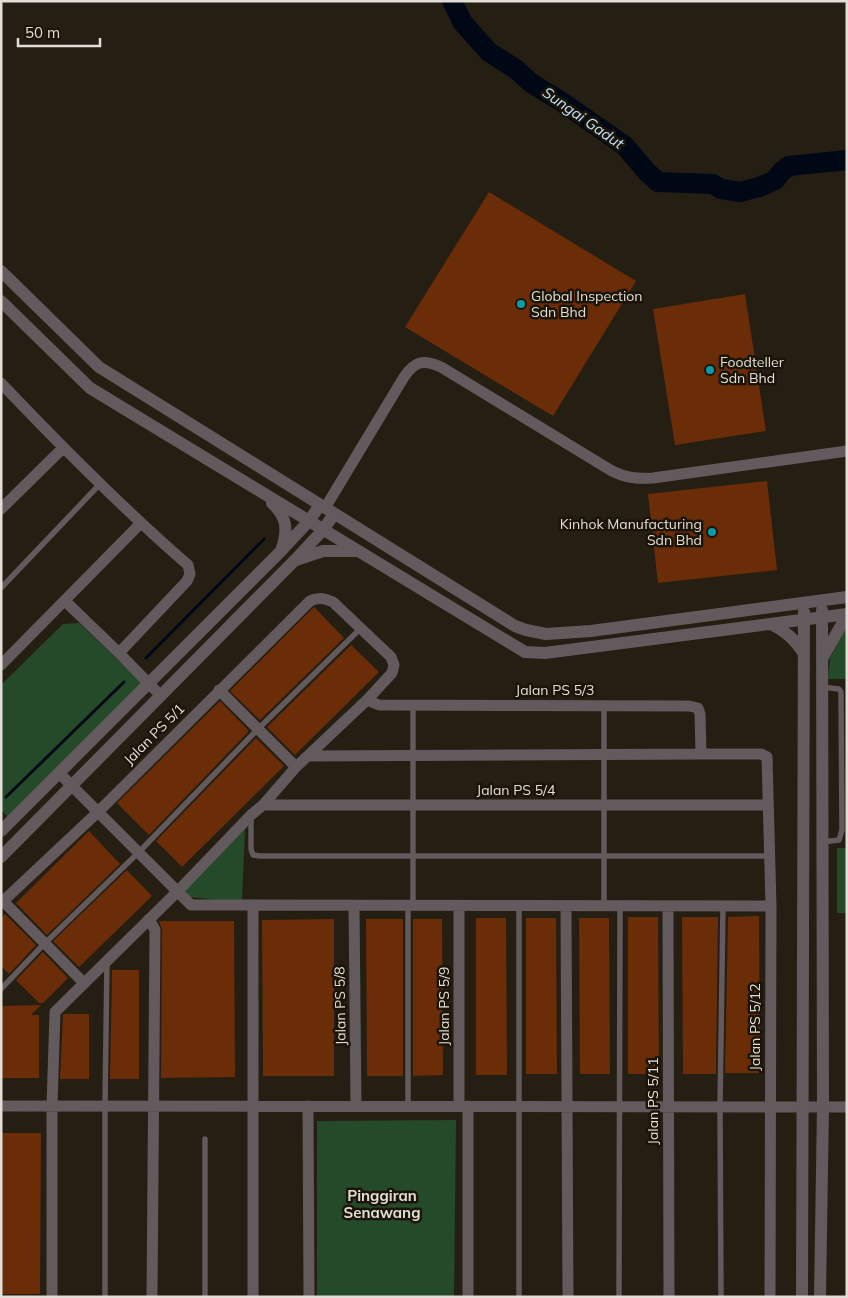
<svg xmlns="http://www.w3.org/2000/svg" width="848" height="1298" viewBox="0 0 848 1298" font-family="Mulish,sans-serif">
	<rect width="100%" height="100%" fill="#251e12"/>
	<!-- green -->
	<path fill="#254a2a" d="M79,623l63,60 -134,134 -7,-7v-125l62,-61z
		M847,627v52h-19l2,-21z
		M245,829l-3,73 -53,-5 -4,-6z
		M847,848v65h-10v-65z
		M456,1120l-2,177h-137v-176z"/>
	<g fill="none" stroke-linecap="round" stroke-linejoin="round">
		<!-- stream -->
		<path stroke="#000815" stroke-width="3" d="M146,658l118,-119
			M6,797l118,-115"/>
		<!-- river -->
		<path stroke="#000815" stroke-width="20" d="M452,1l11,22 26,29 28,18 14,13 31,19 63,44 22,26 11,10 55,2 8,5 19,3 19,-5 16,-7 7,-9 7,-5 58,-6"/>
	</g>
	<!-- building -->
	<path fill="#6b2c08" d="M489,192l147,89 -83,135 -148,-89z
		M745,294l21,137 -91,14 -22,-136z
		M767,481l10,89 -119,13 -10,-89z
		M314,607l30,31 -84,82 -30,-29z
		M351,645l28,27 -84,83 -28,-28z
		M220,701l29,30 -100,104 -32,-32z
		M256,738l28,28 -102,101 -26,-26z
		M89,831l31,33 -73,71 -31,-32z
		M127,870l25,26 -73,71 -26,-26z
		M5,914l31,31 -27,29 -8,-8v-48z
		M759,916l1,157h-35l3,-156z
		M628,917h30l1,157h-31z
		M682,917h36l-2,157h-33z
		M476,918h30l1,157h-31z
		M526,918h30l1,156h-31z
		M579,918h30l1,156h-30z
		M334,919v157h-71l-1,-156z
		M366,919h37v157h-36z
		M413,919h29l1,156 -30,1z
		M159,921h75l1,156 -74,1 1,-148z
		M43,952l25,26 -25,25h-4l-23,-23z
		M112,970h27v109h-29z
		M41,1005l-10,10h8v63h-38v-72z
		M63,1014h26v65h-29z
		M2,1133h39l-1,161h-39z"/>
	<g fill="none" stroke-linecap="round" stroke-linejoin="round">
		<!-- service -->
		<path stroke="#625a5c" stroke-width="5.5" d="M1,588l99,-104
			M822,687l17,2 2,3 1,138 -3,10 -17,2
			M413,704v202
			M604,705v201
			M251,817v32l2,6 7,1h510
			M408,906v200
			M1,989l43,-45 94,-91 120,-124 103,-101
			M105,1297v-191l2,-145
			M205,1297v-158
			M519,1297v-391
			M619,1297l1,-391
			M721,1297l-1,-191 3,-200"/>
		<!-- minor -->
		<path stroke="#625a5c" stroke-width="11" d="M1,383c60,63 121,125 187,182l2,9 -3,7 -68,72 -54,-52
			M325,508l79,-131c11,-16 19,-18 37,-10l171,104c14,7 25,8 41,7l194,-27
			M1,509l62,-61
			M119,653l42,43
			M1,665l139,-141
			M219,690l77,77
			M367,700l12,5 310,1 9,2 2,6 1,40
			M309,756l392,-2h60l6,3 4,149 -1,391
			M60,774l131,131 580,1
			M263,805h505
			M3,901l80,81
			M1,903l97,-91 212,-211c8,-4 14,-3 23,1l58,55 3,8 -2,8 -25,27 -71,67 -33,38 -12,10 -74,77 -122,120 -3,94v191
			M354,906l2,200
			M566,906l2,391
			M668,906l1,391
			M149,919l6,11 -3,367
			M1,1106l846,1
			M308,1106l1,191
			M459,1106v-200
			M468,1106v191
			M253,1297v-391"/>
		<!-- tertiary -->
		<path stroke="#625a5c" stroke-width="12" d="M1,271l98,96 416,259 11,4 20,4 45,-3 256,-34
			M1,301l89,87 435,264 20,1 302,-39
			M272,503c15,14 16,27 10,45
			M296,560l27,-9h34
			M771,624c15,8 24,15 33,30
			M823,657l19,-33 5,-5
			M1,831l280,-280 28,-30 11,-16
			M1,857l294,-297 28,-30 11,-16
			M802,1297l2,-685
			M820,1297l3,-191 -1,-496"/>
	</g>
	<!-- markers -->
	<g fill="#0f9aa8" stroke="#1b1509" stroke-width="2">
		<circle cx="521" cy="304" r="5"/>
		<circle cx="710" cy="370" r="5"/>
		<circle cx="712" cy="532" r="5"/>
	</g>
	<g text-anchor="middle" stroke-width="5" stroke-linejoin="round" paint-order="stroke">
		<!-- poi labels -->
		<g font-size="14" fill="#e2ddd5" stroke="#1b1509" text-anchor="start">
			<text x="531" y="301">Global Inspection<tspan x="531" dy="16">Sdn Bhd</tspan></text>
			<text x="720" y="367">Foodteller<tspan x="720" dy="16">Sdn Bhd</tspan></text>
			<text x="702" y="529" text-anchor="end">Kinhok Manufacturing<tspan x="702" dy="16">Sdn Bhd</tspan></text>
		</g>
		<!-- street labels -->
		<g font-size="14" fill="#e2ddd5" stroke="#1b1509">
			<text x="555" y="695">Jalan PS 5/3</text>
			<text transform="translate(154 734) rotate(-45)" y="5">Jalan PS 5/1</text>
			<text x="516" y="795">Jalan PS 5/4</text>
			<text transform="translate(340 1006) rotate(-91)" y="5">Jalan PS 5/8</text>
			<text transform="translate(444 1006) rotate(-90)" y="5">Jalan PS 5/9</text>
			<text transform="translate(755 1027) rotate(-90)" y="5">Jalan PS 5/12</text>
			<text transform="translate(653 1101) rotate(-90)" y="5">Jalan PS 5/11</text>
		</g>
		<!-- water labels -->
		<g font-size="15" font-style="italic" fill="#c1e2fe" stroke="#1b1509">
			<text transform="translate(583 118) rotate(35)" y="5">Sungai Gadut</text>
		</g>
		<!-- neighbourhood labels -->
		<g font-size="15" font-weight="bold" fill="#e2ddd5" stroke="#1b1509">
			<text x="382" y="1201">Pinggiran<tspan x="382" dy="17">Senawang</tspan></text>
		</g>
	</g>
	<!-- border -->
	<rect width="848" height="1298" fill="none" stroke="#e2ddd5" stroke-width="5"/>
	<!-- scale -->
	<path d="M18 38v8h82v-8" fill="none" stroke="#e2ddd5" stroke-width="2.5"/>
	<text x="25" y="38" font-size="15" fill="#e2ddd5" stroke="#1b1509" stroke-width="4" paint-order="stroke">50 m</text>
</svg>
